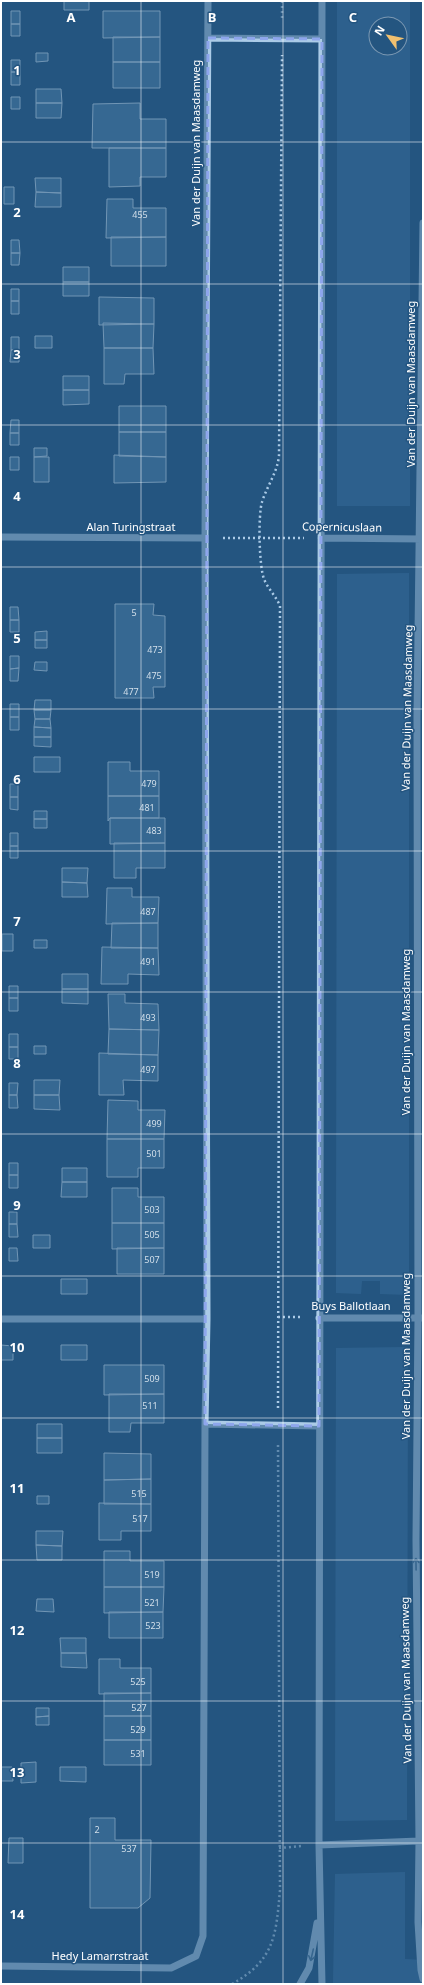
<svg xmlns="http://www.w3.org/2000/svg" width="424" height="1985" viewBox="0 0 424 1985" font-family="'Noto Sans',sans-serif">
	<rect width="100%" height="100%" fill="#245580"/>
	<!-- green -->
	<path fill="#396e9e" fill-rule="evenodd" d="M337,1h73v505h-73zM376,24h24v24h-24z
		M409,573v722l-29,-1v-13h-18l-1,13 -25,-1 1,-719z
		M408,1347l-1,473 -72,1 1,-473z
		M405,1872v87l18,1v24h-90l2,-110z"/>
	<!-- building -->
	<path fill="#4c7ea9" stroke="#cee3f5" d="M64,1h25v9h-25z
		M11,11h9v13h-9z
		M103,11h57v26l-57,1z
		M11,24h9v12h-9z
		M113,37h47v25h-47z
		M36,53h12v8l-12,1z
		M11,60h9v12h-9z
		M113,62h47v26h-47z
		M11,72h9v13h-9z
		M36,89h25l1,14h-26z
		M11,97h9v12h-9z
		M36,103h26l-1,15h-25z
		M140,103v16h26v29h-74l1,-44z
		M109,148h57v29h-26v9l-31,1z
		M35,178h26v15l-25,-1z
		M4,187h10v17h-10z
		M36,192l25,1v14h-26z
		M107,199h26v9h33v29l-60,1z
		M111,237h55v29h-55z
		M11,240h8l1,13h-9z
		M11,253h9l-1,12h-8z
		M63,267h26v15h-26z
		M63,282h26v14h-26z
		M11,289h8v12h-8z
		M99,297l55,1v26l-55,1z
		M11,301h8v13h-8z
		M103,323l51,1 -1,24h-49z
		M35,336h17v12h-17z
		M11,337h8v13h-8z
		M104,348h49l1,26h-29l-1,10h-20z
		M11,350h8v12h-9z
		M63,376h26v14h-26z
		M63,390h26v14l-26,1z
		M119,406h47v26h-47z
		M11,420h8v13h-9z
		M119,432h47v25l-47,-1z
		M10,433h9v12h-9z
		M34,448h13v8l-13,1z
		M114,455l52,2v25l-52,1z
		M10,457h9v13h-9z
		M34,457h15v25h-15z
		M115,604h39l-1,11 12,1v71h-12l1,11h-39z
		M10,607h8l1,13h-9z
		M10,620h9v12h-9z
		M47,631v9h-12v-8z
		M35,640h12v8h-12z
		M10,656h9v12l-9,1z
		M35,662h12v9l-13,-1z
		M19,668l-1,13h-8v-12z
		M35,700h16v10h-17z
		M10,704h9v13h-9z
		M34,710h17l-1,9h-15z
		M10,717h9v13h-9z
		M35,719h15l1,9 -17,-1z
		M34,727l17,1v9h-17z
		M34,737h17v10l-17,-1z
		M34,757h26v15h-26z
		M108,762h22v9h29v25h-51z
		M10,784h8v13h-8z
		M108,796h51v22h-49l-2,3z
		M10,797h8v13l-8,-1z
		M34,811h13v8h-13z
		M110,818h55v25l-55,1z
		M34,819h13v9h-13z
		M10,833h8v13h-8z
		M114,843h51v25h-29v10h-22z
		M10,846h8v12h-8z
		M62,868h26l-1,15 -25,-1z
		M62,882l25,1 1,14h-26z
		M107,888h25v9h27l-1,26 -52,1z
		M112,923h46v25h-47z
		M2,934h11v17h-11z
		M34,940h13v8h-13z
		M102,947l56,1 1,27 -31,-1v10h-27z
		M62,974h26v15h-26z
		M9,986h9v12h-9z
		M62,989h26v15l-26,-1z
		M108,994h17v9l33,1 1,26 -50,-1z
		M9,998h9v13h-9z
		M109,1029l50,1 -1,25 -50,-1z
		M9,1034h9v13h-9z
		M34,1046h12v8h-12z
		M9,1047h9v12h-9z
		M99,1053l59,2v26l-35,-1 1,15h-25z
		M34,1080h26l-1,15h-25z
		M9,1083h9l-1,12h-8z
		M9,1095h8l1,13h-9z
		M34,1095h25l1,15 -26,-1z
		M108,1100l30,1v9h27l-1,29h-57z
		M107,1139h57v29h-26v9h-31z
		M9,1163h9v12h-9z
		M62,1168h25v14h-25z
		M9,1175h9v13h-9z
		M62,1182h25v15h-26z
		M112,1188h26v9h26v26h-52z
		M9,1212h8v12h-8z
		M112,1223h52v25l-52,1z
		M9,1224h8l1,13h-9z
		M33,1235h17v13h-17z
		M9,1248h8l1,13h-9z
		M117,1248h47v26h-47z
		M61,1279h26v15h-26z
		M1,1345l12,1v14h-12z
		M61,1345h26v15h-26z
		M104,1365h60v29l-60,1z
		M109,1394h55v29h-33l-1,9h-21z
		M37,1424h25v14h-25z
		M37,1438h25v15h-25z
		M104,1453l47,1v25l-47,1z
		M151,1479v25h-47v-24z
		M37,1496h12v8h-12z
		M99,1503l52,1v27h-30v9h-22z
		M36,1531h27l-1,15 -26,-1z
		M36,1545l26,1v14h-25z
		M104,1551h26v10h34v26h-60z
		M104,1587h60l-1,25 -59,1z
		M37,1599h16l1,13 -18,-1z
		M109,1612h54v26h-54z
		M60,1638h26v15h-25z
		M61,1653h25l1,15 -26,-1z
		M99,1659h21v9h31v25l-52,1z
		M104,1693h47v23h-47z
		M36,1708h13v8l-13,1z
		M49,1716v9h-13v-8z
		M104,1716h47v24h-47z
		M104,1740h47v25h-47z
		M36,1762v20l-15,1v-20z
		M1,1767h11l1,14h-12z
		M60,1767h26v15l-26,-1z
		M90,1818h25v22h36l-1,58 -12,10h-48z
		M9,1838h14v25h-15z"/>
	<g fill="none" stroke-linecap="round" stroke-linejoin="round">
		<!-- path -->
		<path stroke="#abcbe7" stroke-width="2.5" stroke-dasharray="2 3" stroke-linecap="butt" d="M282,1v19
			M223,538h81
			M278,1317h24
			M278,1408l2,-802c-4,-10 -12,-17 -16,-27 -5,-13 -6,-64 -2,-77 5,-16 15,-29 17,-46l3,-401
			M279,1848l23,-2
			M232,1984c43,-24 44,-49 48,-94l-2,-447"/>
		<!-- minor -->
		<path stroke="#abcbe7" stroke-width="7" d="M208,38l114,1
			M1,537l204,1
			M321,538l102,1
			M319,1318h104
			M1,1319h206
			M205,1424l114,2
			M419,1841l-3,-301 2,-222 -1,-602 6,-493
			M319,1845l100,-4 -1,81 3,48 2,9
			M1,1966l170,2 25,-12 7,-20 2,-512 2,-105 -2,-781 3,-537
			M300,1984l9,-16 8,-45
			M322,1984l-3,-139 3,-1844"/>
	</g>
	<!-- one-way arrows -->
	<defs><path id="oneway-shaft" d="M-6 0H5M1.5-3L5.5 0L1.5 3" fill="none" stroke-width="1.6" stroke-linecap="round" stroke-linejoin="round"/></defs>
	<g stroke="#4c789f">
		<use href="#oneway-shaft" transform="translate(416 1564) rotate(-91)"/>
		<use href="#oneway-shaft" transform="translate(312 1955) rotate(103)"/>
	</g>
	<!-- marked area -->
	<path d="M0 0H424V1985H0ZM208,38l114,1 -3,1387 -114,-2z" fill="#245580" fill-opacity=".55" fill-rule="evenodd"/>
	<path fill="none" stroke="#8ea6ec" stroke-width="3" stroke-dasharray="8 5" stroke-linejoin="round" d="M208,38l114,1 -3,1387 -114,-2z"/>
	<!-- grid -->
	<path fill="none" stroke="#fff" stroke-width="1" stroke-opacity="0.55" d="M141,1v1983M283,1v1983M1,142h422M1,284h422M1,425h422M1,567h422M1,709h422M1,851h422M1,992h422M1,1134h422M1,1276h422M1,1418h422M1,1560h422M1,1701h422M1,1843h422"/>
	<g text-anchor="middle" stroke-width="3" stroke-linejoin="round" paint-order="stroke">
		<!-- number labels -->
		<g font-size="9" fill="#d2dfea">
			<text x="140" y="218">455</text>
			<text x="134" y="616">5</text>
			<text x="155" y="653">473</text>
			<text x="154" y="679">475</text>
			<text x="131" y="695">477</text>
			<text x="149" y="787">479</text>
			<text x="147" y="811">481</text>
			<text x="154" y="834">483</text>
			<text x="148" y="915">487</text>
			<text x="148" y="965">491</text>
			<text x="148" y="1021">493</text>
			<text x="148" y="1073">497</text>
			<text x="154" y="1127">499</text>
			<text x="154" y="1157">501</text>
			<text x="152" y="1213">503</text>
			<text x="152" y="1238">505</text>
			<text x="152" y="1263">507</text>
			<text x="152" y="1382">509</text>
			<text x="150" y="1409">511</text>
			<text x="139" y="1497">515</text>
			<text x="140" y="1522">517</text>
			<text x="152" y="1578">519</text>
			<text x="152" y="1606">521</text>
			<text x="153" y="1629">523</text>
			<text x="138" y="1685">525</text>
			<text x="139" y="1711">527</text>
			<text x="138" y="1733">529</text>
			<text x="138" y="1757">531</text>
			<text x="97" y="1833">2</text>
			<text x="129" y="1852">537</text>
		</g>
		<!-- street labels -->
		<g font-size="11" fill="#fff" stroke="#245580">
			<text transform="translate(196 143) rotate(-90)" y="4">Van der Duijn van Maasdamweg</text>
			<text transform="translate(411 384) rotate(-90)" y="4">Van der Duijn van Maasdamweg</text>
			<text x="131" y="531">Alan Turingstraat</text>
			<text transform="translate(342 527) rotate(1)" y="4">Copernicuslaan</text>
			<text transform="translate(407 708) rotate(-89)" y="4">Van der Duijn van Maasdamweg</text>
			<text transform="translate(406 1032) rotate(-90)" y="4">Van der Duijn van Maasdamweg</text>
			<text x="351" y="1310">Buys Ballotlaan</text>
			<text transform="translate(406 1356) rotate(-90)" y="4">Van der Duijn van Maasdamweg</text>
			<text transform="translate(406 1680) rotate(-91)" y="4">Van der Duijn van Maasdamweg</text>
			<text x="100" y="1960">Hedy Lamarrstraat</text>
		</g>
	</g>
	<g font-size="13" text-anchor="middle" font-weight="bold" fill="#fff" stroke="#245580" stroke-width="3" stroke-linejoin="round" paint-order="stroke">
		<text x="71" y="22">A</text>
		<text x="212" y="22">B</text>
		<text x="353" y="22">C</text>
		<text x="17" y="75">1</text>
		<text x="17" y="217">2</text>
		<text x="17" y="359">3</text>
		<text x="17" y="501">4</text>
		<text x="17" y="643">5</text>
		<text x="17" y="784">6</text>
		<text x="17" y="926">7</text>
		<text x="17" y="1068">8</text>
		<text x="17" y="1210">9</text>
		<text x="17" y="1352">10</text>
		<text x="17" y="1493">11</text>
		<text x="17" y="1635">12</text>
		<text x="17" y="1777">13</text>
		<text x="17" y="1919">14</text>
	</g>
	<!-- border -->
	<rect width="424" height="1985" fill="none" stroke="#ffffff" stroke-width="4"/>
	<!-- north arrow -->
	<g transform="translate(388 36) rotate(303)"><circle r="19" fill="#245580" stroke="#7c99b3"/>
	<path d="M0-3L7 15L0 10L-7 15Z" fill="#f1c06f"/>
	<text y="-6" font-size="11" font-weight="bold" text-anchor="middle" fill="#ffffff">N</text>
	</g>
</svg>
